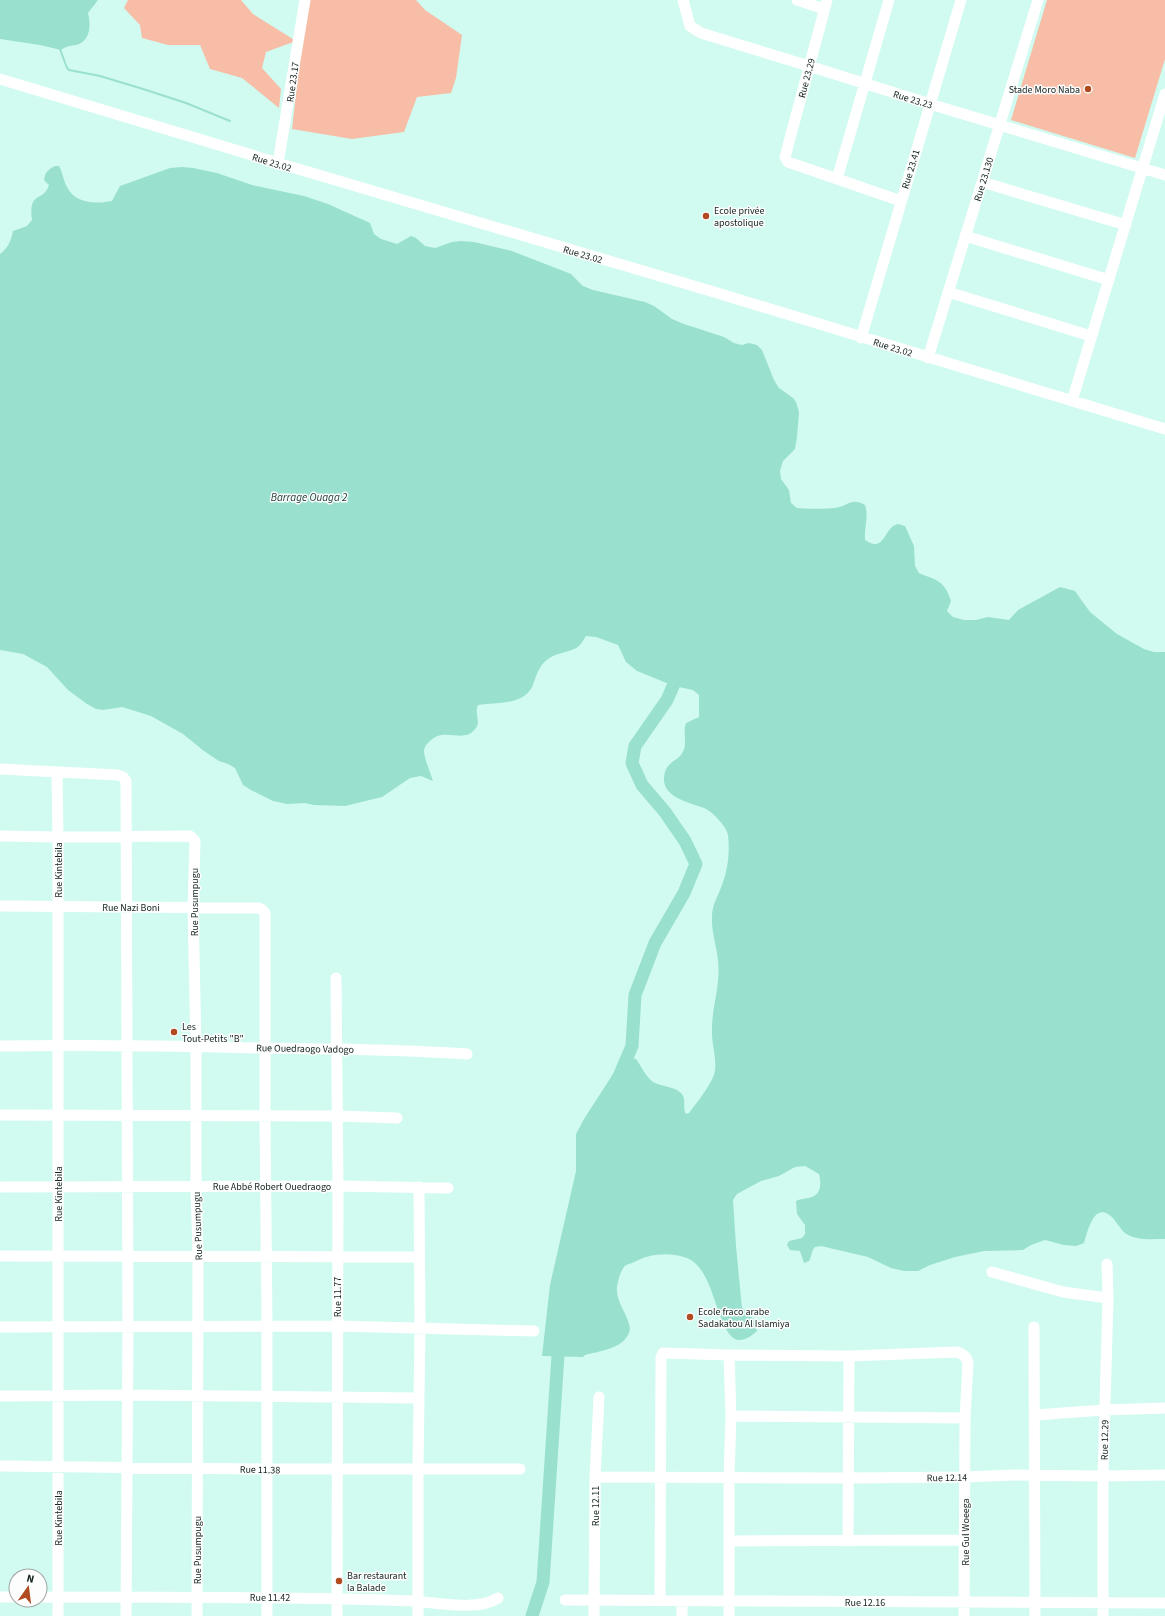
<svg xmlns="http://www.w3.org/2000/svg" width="1165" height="1616" viewBox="0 0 1165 1616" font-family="'Source Sans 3',sans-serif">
	<rect width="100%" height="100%" fill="#d1fbf0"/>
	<!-- green -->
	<path fill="#f7bda7" d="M128,0h113l12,14 43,27 -30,11 -4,16 19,21 -2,19 -37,-30 -32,-9 -10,-24h-32l-26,-7 -2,-13 -16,-17z
		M310,0h106l9,10 37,25 -6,43 -5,15 -34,4 -13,35 -52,7 -60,-10 11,-96z
		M1047,0h118v59l-30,99 -124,-38z"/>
	<!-- water -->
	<path fill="#9ae0cf" d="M0,0h98l-10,13c3,12 3,28 -12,32 -6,1 -10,1 -15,5l-21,-5 -40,-6z
		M55,166h4c4,7 4,14 8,21 8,17 30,17 45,14l8,-15 50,-18 12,-1 11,1 24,5 35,12 52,11 24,8 42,19 4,11 7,5 16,5 14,-8 5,2 9,8 10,2 17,-6 9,-1 13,1 38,9 59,23 12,12 10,4 52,12 9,4 18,13 12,5 40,13 10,6 8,2 7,-2 8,2 5,5 12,30 5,8 14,10 3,4 3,10 -2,25 -2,12 -12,12 -3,10 1,8 8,11 2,13 6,5c12,1 26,1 38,0 13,-2 17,-11 30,-3 4,11 -1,23 0,35 17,12 19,-6 27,-13 2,-2 4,-2 6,-3l7,2 9,20 1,20 4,7c19,8 25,7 32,28l-4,10 6,6 11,3h12l12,-3 21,3 9,-10 42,-23 15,4 15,21 27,22 27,15 10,3h11v587c-13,0 -29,2 -40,-6 -6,-5 -10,-15 -17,-19 -15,-9 -21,19 -24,29l-8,3 -12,-1 -19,-5 -14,5 -8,5 -39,1 -29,6 -25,8 -12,6h-14l-13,-3 -23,-11 -47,-11 -6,1c-4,4 -3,9 -6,14l-5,2 -4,-12 -10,-1 -3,-5 2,-4 13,-3 3,-4v-9l-8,-11 -1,-13c6,-3 12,-2 16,-4 10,-4 9,-15 7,-23l-14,-8 -10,1 -16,9 -18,5 -24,13 -4,6 3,46 6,62c9,7 13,11 15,23 -6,6 -19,14 -26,5 -17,-20 -18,-67 -44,-78 -18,-7 -39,-4 -55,5 -3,1 -7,2 -8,4 -4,5 -6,14 -7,20 -2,16 17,35 12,46 -7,16 -29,18 -44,22l-2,2 -41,-1 8,-71 26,-114v-37l8,-15 38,-59 7,-2 7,1c5,7 10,18 17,23 8,5 21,4 28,11 6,6 1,14 5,21l3,-1c9,-12 19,-24 25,-38 4,-13 -2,-28 -2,-42 -1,-24 9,-48 6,-72 -1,-14 -7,-30 -6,-45 0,-11 6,-20 10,-31 6,-16 8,-33 6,-50 -1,-8 -16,-24 -24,-27 -16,-6 -46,-11 -39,-36 2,-8 10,-11 16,-17 8,-10 1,-21 5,-32l13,-6v-22l-6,-5 -19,-4 -37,-15 -11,-9 -8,-17 -22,-8 -10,-1c-2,3 -4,7 -7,10 -6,6 -22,6 -31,13 -8,6 -11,14 -14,23 -7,24 -36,20 -56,23 -4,9 3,16 -2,23 -13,18 -32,-4 -48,15 -2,2 -4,5 -4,8 0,7 7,23 9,30l-12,-5 -11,2 -28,19 -37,9 -31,-1 -9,-2 -18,1 -14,-3 -22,-11 -8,-5 -8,-17 -7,-4 -9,-3 -15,-10 -21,-17 -32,-18 -29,-9 -19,3 -7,-1 -9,-5 -19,-14 -21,-23 -24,-13 -23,-4v-396c8,-6 11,-13 13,-23l14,-5 5,-6c-4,-30 11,-17 17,-35l-5,-5c1,-7 4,-11 11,-14z"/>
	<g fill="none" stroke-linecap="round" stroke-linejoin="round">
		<!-- stream -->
		<path stroke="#9ae0cf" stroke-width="2" d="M60,49l7,19 2,2 31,6 43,13 43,14 44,18"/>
		<!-- river -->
		<path stroke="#9ae0cf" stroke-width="13" d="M620,1074l12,-28 3,-51 20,-52 29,-50 12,-29 -11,-23 -20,-29 -23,-27 -10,-22 3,-17 32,-46 13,-30
			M532,1616l11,-34 16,-242"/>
		<!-- minor -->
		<path stroke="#fff" stroke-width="11" d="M683,0l7,26 11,7 108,33 121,38 235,71
			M797,0l27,9
			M827,0l-42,157 3,5 113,39
			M0,79l278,84 436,129 451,137
			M278,163l27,-163
			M837,179l52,-179
			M982,182l144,43
			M965,236l144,44
			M948,292l143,44
			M861,338l100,-338
			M928,358l110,-358
			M1072,401l93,-307
			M0,769l118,6 5,2 3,4 2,546 -2,289
			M57,773l1,64v779
			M0,836l58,1 132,-1 5,5 -2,67 3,139v139l2,70 -1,360
			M0,906l258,2 3,1 4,4v204l2,210v289
			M336,978l2,208 -1,430
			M0,1046c87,-1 174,0 261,2 68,1 137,1 206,6
			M0,1115l337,1 60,2
			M0,1187l338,-1 110,2
			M0,1256l419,1
			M992,1272l71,20 45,6
			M0,1327l337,-1 197,5
			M1034,1327l1,289
			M729,1355l2,61 -2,61v139
			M0,1396l127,-1 292,3
			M1035,1415l69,-5 61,-2
			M731,1416l234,2
			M0,1466l267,3h253
			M595,1477l253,1 117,-1 49,-2 89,1 62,-1
			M730,1541l235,-1
			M848,1541l1,-185
			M0,1597h16
			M40,1597c124,1 248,-1 372,4 25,1 64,11 86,-3
			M565,1600l600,3
			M660,1600l1,-243 2,-4 66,2 120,1 108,-4c6,2 9,4 11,11l-3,55 -1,198
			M682,1601v15
			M418,1616v-147l2,-142 -1,-140
			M594,1616l1,-139 4,-80
			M1103,1616v-140l5,-178 -1,-34"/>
	</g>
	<!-- markers -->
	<g fill="#b04a20" stroke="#fdfdfd" stroke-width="1.5">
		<circle cx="1088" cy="89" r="4"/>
		<circle cx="706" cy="216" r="4"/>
		<circle cx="174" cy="1032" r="4"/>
		<circle cx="690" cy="1317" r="4"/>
		<circle cx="339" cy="1581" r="4"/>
	</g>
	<g text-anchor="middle" stroke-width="3" stroke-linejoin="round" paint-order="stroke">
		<!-- street labels -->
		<g font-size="10" fill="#13231f" stroke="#fdfdfd">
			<text transform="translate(806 78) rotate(-75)" y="4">Rue 23.29</text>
			<text transform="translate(292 82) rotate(-82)" y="4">Rue 23.17</text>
			<text transform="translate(913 99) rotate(17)" y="4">Rue 23.23</text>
			<text transform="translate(272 162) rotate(17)" y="4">Rue 23.02</text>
			<text transform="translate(910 169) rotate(-73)" y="4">Rue 23.41</text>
			<text transform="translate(983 179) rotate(-73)" y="4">Rue 23.130</text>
			<text transform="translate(583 254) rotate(16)" y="4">Rue 23.02</text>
			<text transform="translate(893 347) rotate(17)" y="4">Rue 23.02</text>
			<text transform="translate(58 870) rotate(-90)" y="4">Rue Kintebila</text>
			<text transform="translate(194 902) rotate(-90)" y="4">Rue Pusumpugu</text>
			<text x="131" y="911">Rue Nazi Boni</text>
			<text transform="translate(305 1048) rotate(1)" y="4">Rue Ouedraogo Vadogo</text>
			<text x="272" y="1190">Rue Abbé Robert Ouedraogo</text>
			<text transform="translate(58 1194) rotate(-90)" y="4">Rue Kintebila</text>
			<text transform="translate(197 1226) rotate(-92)" y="4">Rue Pusumpugu</text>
			<text transform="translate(337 1297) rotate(-90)" y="4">Rue 11.77</text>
			<text transform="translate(1104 1440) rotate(-89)" y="4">Rue 12.29</text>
			<text transform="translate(260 1469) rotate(1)" y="4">Rue 11.38</text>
			<text transform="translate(947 1477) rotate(-1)" y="4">Rue 12.14</text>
			<text transform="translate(595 1506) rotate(-90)" y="4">Rue 12.11</text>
			<text transform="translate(58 1518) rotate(-90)" y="4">Rue Kintebila</text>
			<text transform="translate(965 1532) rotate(-90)" y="4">Rue Gul Woeega</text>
			<text transform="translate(197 1550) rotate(-90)" y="4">Rue Pusumpugu</text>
			<text x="270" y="1601">Rue 11.42</text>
			<text x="865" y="1606">Rue 12.16</text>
		</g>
		<!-- poi labels -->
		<g font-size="10" fill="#13231f" stroke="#fdfdfd" text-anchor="start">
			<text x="1080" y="93" text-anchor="end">Stade Moro Naba</text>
			<text x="714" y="214">Ecole privée<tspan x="714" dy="12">apostolique</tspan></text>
			<text x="182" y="1030">Les<tspan x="182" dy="12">Tout-Petits "B"</tspan></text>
			<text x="698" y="1315">Ecole fraco arabe<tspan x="698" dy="12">Sadakatou Al Islamiya</tspan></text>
			<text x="347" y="1579">Bar restaurant<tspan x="347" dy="12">la Balade</tspan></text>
		</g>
		<!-- water labels -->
		<g font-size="11" font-style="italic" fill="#153730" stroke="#fdfdfd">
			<text x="309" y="501">Barrage Ouaga 2</text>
		</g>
	</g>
	<!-- north arrow -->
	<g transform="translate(28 1588) rotate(14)"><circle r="19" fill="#fdfdfd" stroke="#9fa6a4"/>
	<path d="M0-3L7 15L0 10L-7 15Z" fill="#b04a20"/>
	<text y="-6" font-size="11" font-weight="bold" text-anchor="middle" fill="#13231f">N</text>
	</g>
</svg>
